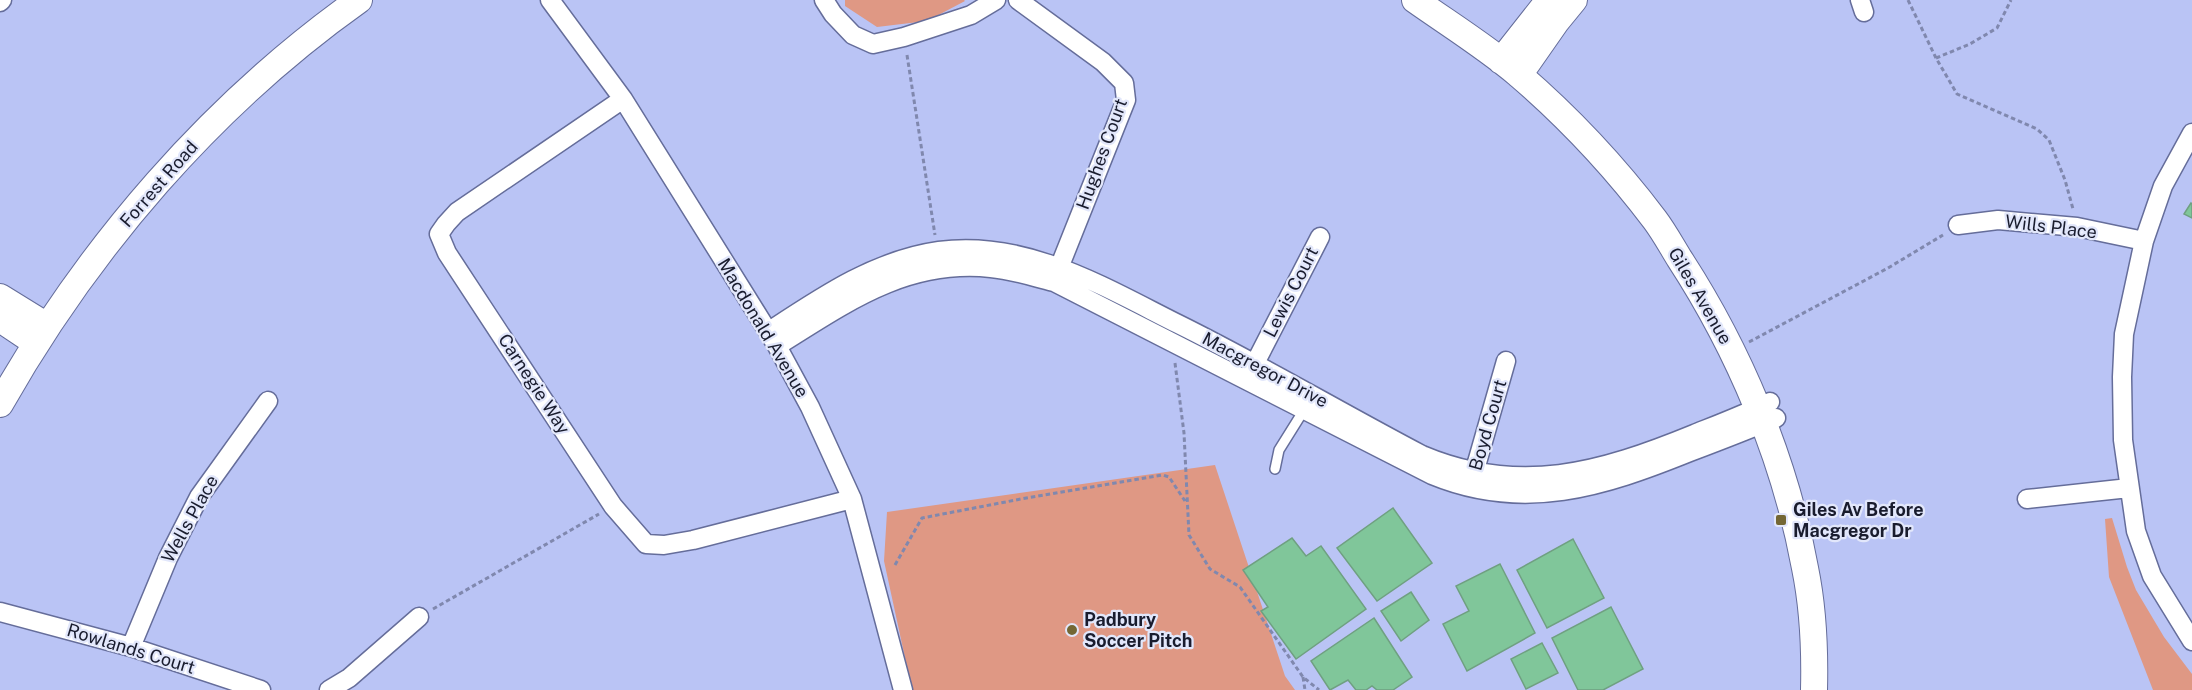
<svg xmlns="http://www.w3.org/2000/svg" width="2192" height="690" viewBox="0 0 2192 690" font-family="'Public Sans',sans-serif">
	<rect width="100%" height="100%" fill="#bac4f5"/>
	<!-- green -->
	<path fill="#df9884" d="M845,0h119l1,1 -38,20 -50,6 -32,-21z
		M1215,465l70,211 10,14h-383l-28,-129 3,-49z
		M2112,518l15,49 9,23 28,47 28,37v16h-39l-44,-113 -4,-58z"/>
	<!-- building -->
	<path fill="#80c69a" stroke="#6fa081" stroke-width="1.5" d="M2191,203l1,1v14l-8,-4z
		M1393,508l39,55 -55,38 -40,-53z
		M1292,538l14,18 15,-10 45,63 -70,50 -35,-48 7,-4 -25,-37z
		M1573,539l31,59 -57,30 -30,-58z
		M1500,564l35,69 -68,38 -24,-47 26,-13 -13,-25z
		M1411,592l18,28 -28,21 -20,-30z
		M1611,607l32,62 -40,21h-25l-26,-52z
		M1374,618l38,59 -19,13h-16l-5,-4 -6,4h-10l-8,-10 -18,10 -19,-29z
		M1542,643l16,30 -32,16 -15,-30z"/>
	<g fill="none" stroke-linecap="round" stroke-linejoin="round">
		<!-- lane casing -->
		<g stroke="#656d9a" stroke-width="12">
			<path id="lane" d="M1275,469l4,-19 25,-40"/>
		</g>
		<!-- street casing -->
		<g stroke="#656d9a" stroke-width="21">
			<path id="street" d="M550,0l73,99 154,247 33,61 42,92 51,191
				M824,0l9,14 20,21 20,9 31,-7 67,-22 25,-15
				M1018,0l85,62 21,21 2,17 -71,178
				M1860,0l4,12
				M0,2l2,-2
				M623,99l-166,113 -11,12 -7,10 8,19 166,253 33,38 18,1 29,-5 159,-41
				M2192,133l-29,53 -19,55 -20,93 -2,43 1,63 13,91 16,45 40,65
				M1958,225l40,-5 79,7 67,14
				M768,332c53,-35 107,-72 171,-81 86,-12 165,36 239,73 83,41 162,88 244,131 97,41 179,17 272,-21 25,-10 51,-20 76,-32
				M777,346c69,-43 129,-87 214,-78 22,2 42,9 63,14l378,193c92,38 171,12 258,-23 29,-11 58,-22 86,-34
				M1251,371l69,-134
				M1472,480l34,-119
				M2027,499l102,-11
				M0,612l131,35 130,43
				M131,647l37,-89 31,-61 69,-96
				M329,690l20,-12 70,-61"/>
		</g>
		<!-- secondary casing -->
		<g stroke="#656d9a" stroke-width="28">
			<path id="secondary" d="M1415,0c34,24 71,47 103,74 50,43 97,93 137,146 9,12 16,25 24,38 60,92 106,201 126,310 8,39 10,82 9,122
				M1501,61l48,-61
				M1519,75l37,-53 18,-22
				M0,297l47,29
				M0,319l36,24
				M0,404c89,-157 211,-299 359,-404"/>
		</g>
		<!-- path -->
		<path stroke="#8088ae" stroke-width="3" stroke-dasharray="4.5 3" stroke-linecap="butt" d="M1908,0l28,58 21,36 80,35 12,11 16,40 8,29
			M907,55l28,180
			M1936,58l34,-14 27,-16 14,-28
			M1749,342l139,-74 55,-33
			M1175,363l9,70 5,102 21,34 30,18 63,90 16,13
			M895,565l27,-47 99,-19 142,-24 6,2 16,24
			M433,609l166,-95
			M1303,677l2,13"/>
		<!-- lane -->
		<use href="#lane" stroke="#fff" stroke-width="9"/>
		<!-- street -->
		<use href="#street" stroke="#fff" stroke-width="18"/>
		<!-- secondary -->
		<use href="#secondary" stroke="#fff" stroke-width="26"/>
	</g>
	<!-- markers -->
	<g fill="#746734" stroke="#e2e7fb" stroke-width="2">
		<rect x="1775" y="514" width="12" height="12" rx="3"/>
		<circle cx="1072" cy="630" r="6"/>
	</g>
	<g text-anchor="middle" stroke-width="4.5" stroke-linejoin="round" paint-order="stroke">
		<!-- street labels -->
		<g font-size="18" fill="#191c2e" stroke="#e2e7fb">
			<text transform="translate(1102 154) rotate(-70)" y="6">Hughes Court</text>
			<text transform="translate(159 184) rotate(-49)" y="6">Forrest Road</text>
			<text transform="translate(2051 227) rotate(7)" y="6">Wills Place</text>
			<text transform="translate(1291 292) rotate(-63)" y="6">Lewis Court</text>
			<text transform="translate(1700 296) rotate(60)" y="6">Giles Avenue</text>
			<text transform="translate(763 328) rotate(59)" y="6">Macdonald Avenue</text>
			<text transform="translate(1265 370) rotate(28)" y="6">Macgregor Drive</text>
			<text transform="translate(534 384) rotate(57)" y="6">Carnegie Way</text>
			<text transform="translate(1488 425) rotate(-74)" y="6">Boyd Court</text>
			<text transform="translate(190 519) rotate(-61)" y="6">Wells Place</text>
			<text transform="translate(131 649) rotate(17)" y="6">Rowlands Court</text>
		</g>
		<!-- poi labels -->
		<g font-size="18" font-weight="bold" fill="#191c2e" stroke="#e2e7fb" text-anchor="start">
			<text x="1793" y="516">Giles Av Before<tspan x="1793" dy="21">Macgregor Dr</tspan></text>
			<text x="1084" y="626">Padbury<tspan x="1084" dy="21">Soccer Pitch</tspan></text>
		</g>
	</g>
</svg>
